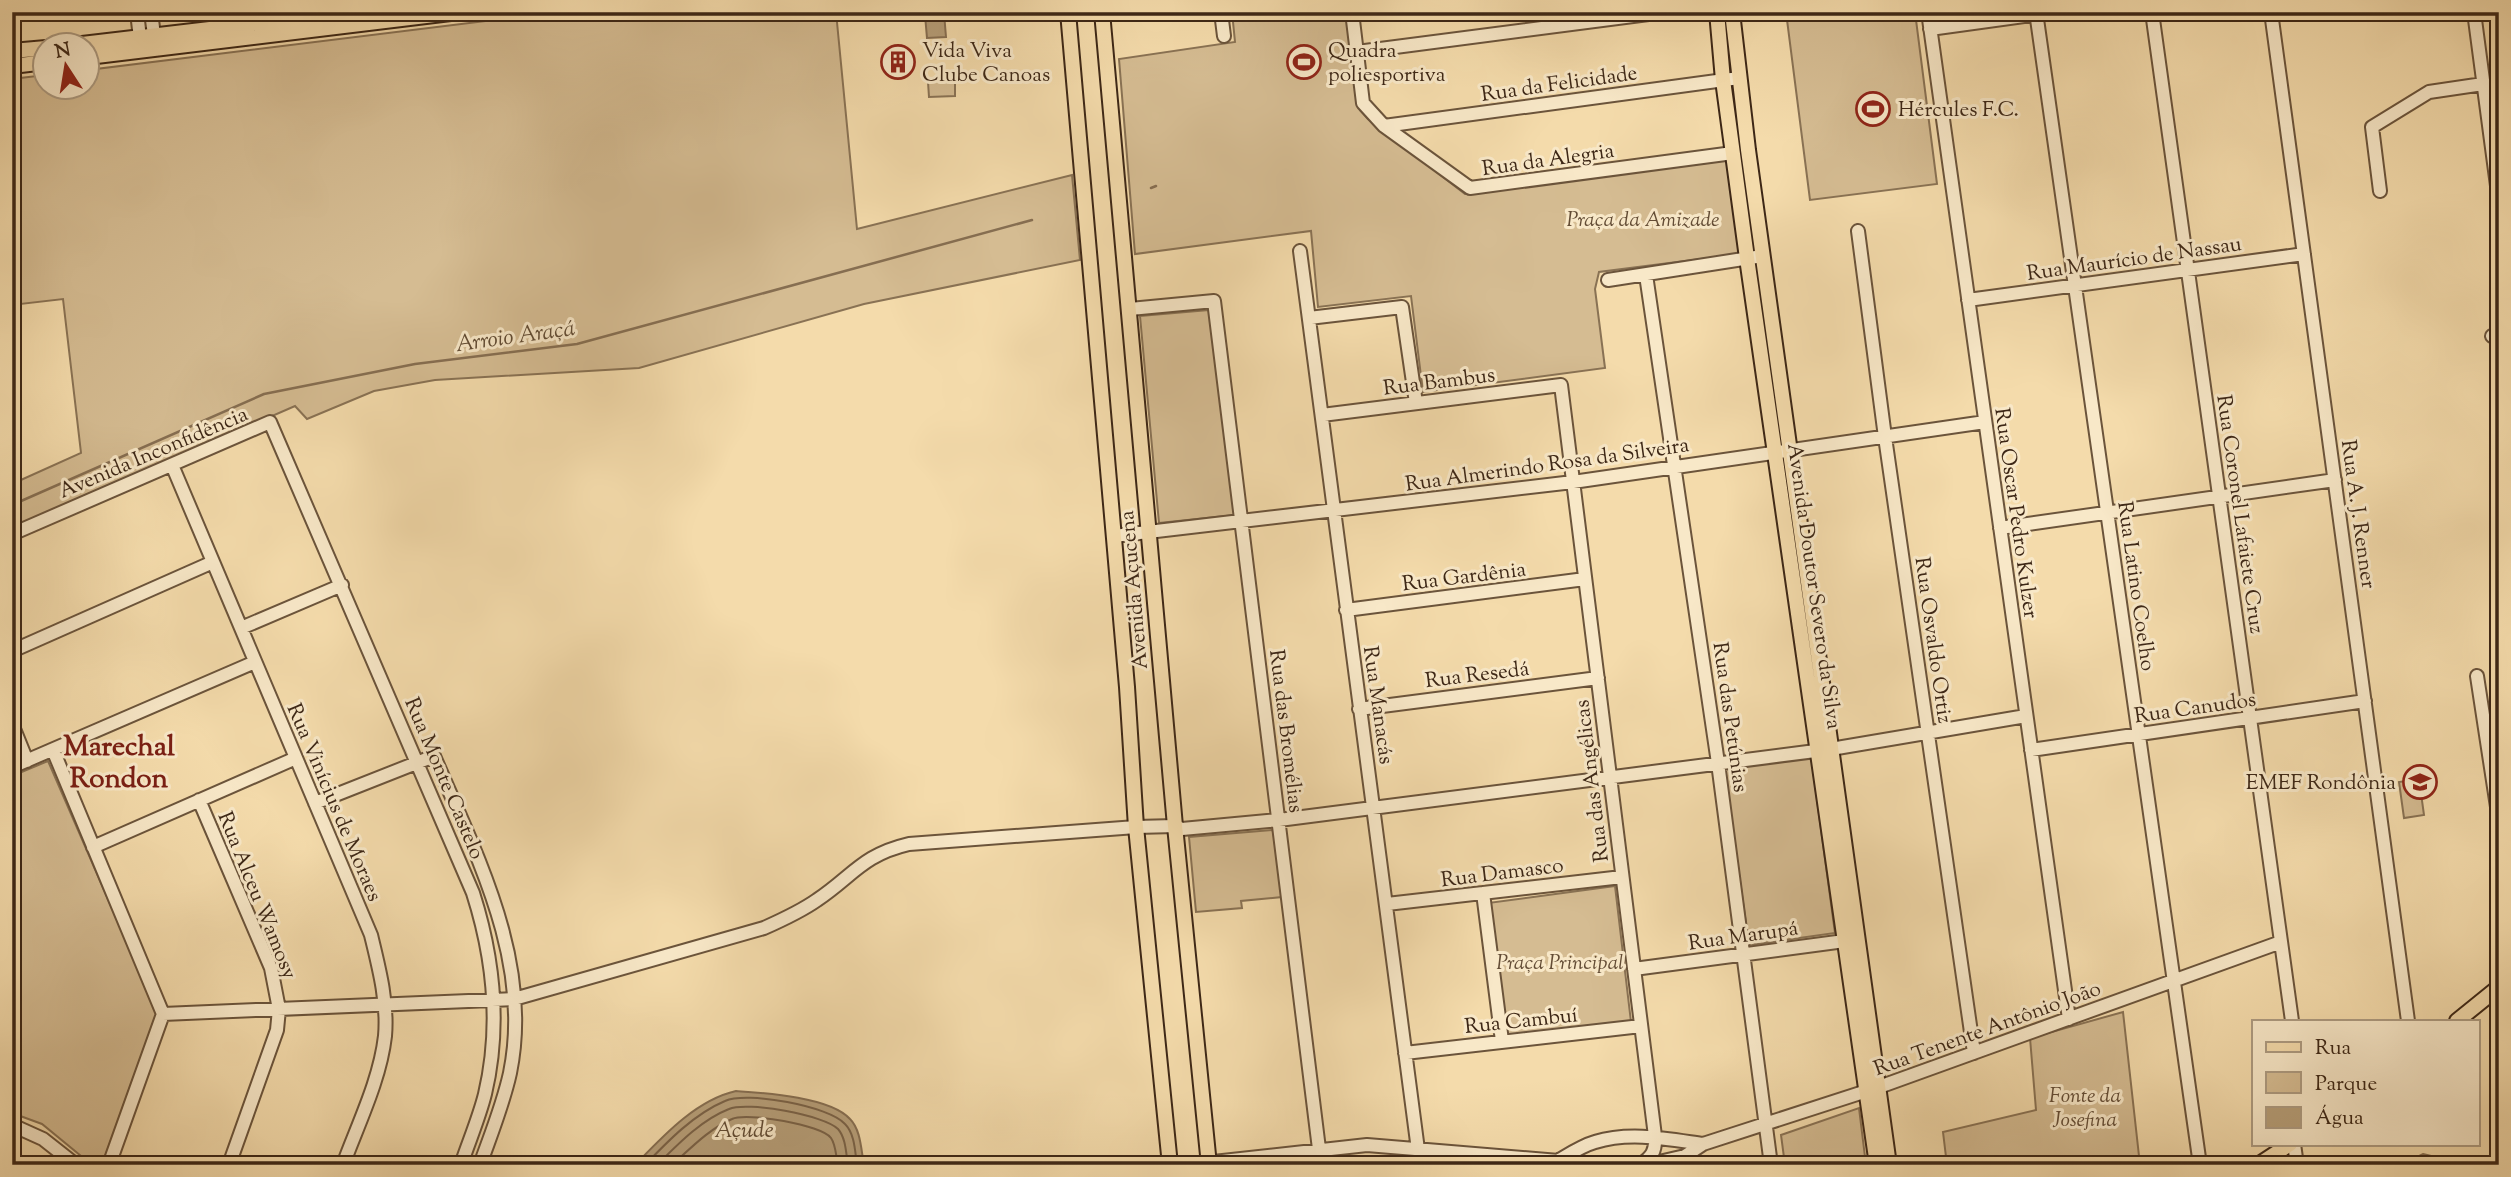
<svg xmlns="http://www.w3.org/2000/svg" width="2511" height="1177" viewBox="0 0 2511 1177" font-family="'Sorts Mill Goudy',serif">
	<rect width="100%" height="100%" fill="#f4dbab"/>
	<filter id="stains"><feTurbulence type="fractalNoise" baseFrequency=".00286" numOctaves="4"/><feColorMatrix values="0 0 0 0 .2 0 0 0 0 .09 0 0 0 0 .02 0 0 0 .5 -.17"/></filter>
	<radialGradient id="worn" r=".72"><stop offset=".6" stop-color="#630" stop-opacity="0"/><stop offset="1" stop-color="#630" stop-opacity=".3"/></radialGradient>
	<!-- green -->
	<path fill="#d5bc92" stroke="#897254" stroke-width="2" d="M558,12h278l21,217 215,-54 8,85 -216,44 -225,64 -204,12 -61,11 -67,28 -12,-13 -283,124v-46l69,-31 -18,-154 -51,6v-226l33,-4 1,13h42v-18z
		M1232,12h114l14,98 8,9 97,75 264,-34 11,94 -141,18 -4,17 10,79 -182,24 -12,-96 -93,11 -7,-76 -176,23 -16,-195 116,-17z
		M1786,12h129l22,172 -127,16z
		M955,80v16l-26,1 -1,-15z
		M1209,310l26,205 -76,8 -19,-207z
		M1811,755l24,178 -86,12 -25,-178z
		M48,761l109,251 -55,153h-10l-50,-41 -30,-11v-337z
		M2419,779l5,36 -20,3 -5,-36z
		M1273,830l9,67 -41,4 1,7 -46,4 -7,-75z
		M1615,886l16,136 -126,14 -17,-133z
		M2123,1012l17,153h-193l-4,-33 93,-22 -6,-72z
		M1859,1108l7,57h-81l-4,-30z"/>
	<!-- water -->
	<path fill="#b69e78" stroke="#866e51" stroke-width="2" d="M944,13l2,24 -19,1 -2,-23z
		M736,1091c29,2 94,6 114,28 11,11 11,31 14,46h-229c28,-29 61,-65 101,-74z
		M2423,1154l12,3 10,8h-33l1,-6z"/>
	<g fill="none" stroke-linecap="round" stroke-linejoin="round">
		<!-- shore -->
		<path stroke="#7a6247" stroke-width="2" d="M645,1165c23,-24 49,-51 80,-64 22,-10 104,5 120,23 10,10 10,28 12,41
			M657,1165c21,-21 44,-45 72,-56 18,-8 95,6 109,20 8,9 8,25 10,36
			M672,1165c19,-17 37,-36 60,-46 15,-7 90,6 99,19 5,7 5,19 7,27"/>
		<!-- stream -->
		<path stroke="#866e51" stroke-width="2.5" d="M1151,188l5,-2
			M12,505l252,-111 151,-30 162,-20 455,-124"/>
		<!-- minor casing -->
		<g stroke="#6b543b" stroke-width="16">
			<path id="minor" d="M137,12l4,35
				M151,12l4,31
				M1221,12l3,24
				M1352,12l11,91 21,23 86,62 263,-35
				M1928,12l141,1007
				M2036,12l164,1153
				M2152,12l140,1009
				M2271,12l137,1009
				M2474,12l25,189
				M1930,29l124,-17
				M1357,52l307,-40
				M1384,126l355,-48
				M2380,191l-8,-64 57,-35 54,-8
				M1858,231l27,206 89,616
				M1300,251l120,914
				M1646,275l72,488 53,402
				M1608,280l148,-23
				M1968,300l336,-46
				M1130,309l84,-8 107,864
				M1309,318l93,-11 14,96
				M2492,336l7,-1
				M1322,415l239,-30 94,751c1,15 -3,21 -15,29
				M172,465l199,470c8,33 17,67 14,101 -5,44 -27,88 -42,129
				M2000,528l335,-48
				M12,534l258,-112 203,471c21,66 28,133 12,201 -6,24 -16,47 -24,71
				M1114,536l459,-54 412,-60
				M1346,610l239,-31
				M241,628l101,-43
				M12,651l201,-89
				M2477,676l22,144
				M1359,709l239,-31
				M12,724l15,37
				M53,750l110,264 -54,151
				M2031,750l334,-49
				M12,767l243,-105
				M199,800l72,168 8,41 -2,21 -48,135
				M315,803l119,-47c42,99 99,205 76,317 -7,32 -19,61 -30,92
				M93,847l203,-89
				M1483,893l19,148
				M1387,904l235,-27
				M1634,969l218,-29
				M163,1014l351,-15 250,-71c18,-8 36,-16 53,-28 36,-24 45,-45 92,-56l227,-17 39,-1 7,3 97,-9 552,-71 195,-33
				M1405,1053l236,-27
				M12,1125l31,14 33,26
				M2294,1144l3,21
				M1556,1162c12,-7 25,-16 39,-20 35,-11 73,-3 108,2
				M1186,1165l181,-20 239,20
				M1646,1165l39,-9 18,-12 176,-57 402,-145"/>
		</g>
		<!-- major casing -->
		<g stroke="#3d2716" stroke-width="18">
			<path id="major" d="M1068,12l59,675 9,140 34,338
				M1102,12l73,814 34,339
				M1717,12l6,68 24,178 130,907
				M1732,12l16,138 141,1015
				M65,46l288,-34
				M12,51l34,-3
				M88,57l371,-45
				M12,66l34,-4
				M2457,1021l42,-34
				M2258,1165l32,-21"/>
		</g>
		<!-- minor -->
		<use href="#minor" stroke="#f8e8c8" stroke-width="12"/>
		<!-- major -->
		<use href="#major" stroke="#f4dbab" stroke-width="14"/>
	</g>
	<!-- icons -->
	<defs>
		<g id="building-ring" transform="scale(1.75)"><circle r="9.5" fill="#f8e8c8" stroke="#8f2418" stroke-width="1.5"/><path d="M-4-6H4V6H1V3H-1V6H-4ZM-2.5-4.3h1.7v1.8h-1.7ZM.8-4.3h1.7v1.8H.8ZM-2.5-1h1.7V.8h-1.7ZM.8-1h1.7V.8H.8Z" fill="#8f2418"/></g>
		<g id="stadium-ring" transform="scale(1.75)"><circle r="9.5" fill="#f8e8c8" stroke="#8f2418" stroke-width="1.5"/><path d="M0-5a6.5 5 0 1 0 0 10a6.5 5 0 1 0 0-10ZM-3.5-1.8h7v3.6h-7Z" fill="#8f2418"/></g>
		<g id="school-ring" transform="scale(1.75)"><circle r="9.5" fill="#f8e8c8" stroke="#8f2418" stroke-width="1.5"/><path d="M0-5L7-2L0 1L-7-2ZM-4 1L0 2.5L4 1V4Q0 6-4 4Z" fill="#8f2418"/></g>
	</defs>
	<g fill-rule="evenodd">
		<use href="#building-ring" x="898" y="62"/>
		<use href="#stadium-ring" x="1304" y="62"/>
		<use href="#stadium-ring" x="1873" y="109"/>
		<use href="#school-ring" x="2420" y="782"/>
	</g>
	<g text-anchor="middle" stroke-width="6" stroke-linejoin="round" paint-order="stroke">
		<!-- poi labels -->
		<g font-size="21" fill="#3d2716" stroke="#f8e8c8" text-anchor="start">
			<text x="922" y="57">Vida Viva<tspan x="922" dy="24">Clube Canoas</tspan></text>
			<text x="1328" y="57">Quadra<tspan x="1328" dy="24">poliesportiva</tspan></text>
			<text x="1898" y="116">Hércules F.C.</text>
			<text x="2396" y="789" text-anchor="end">EMEF Rondônia</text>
		</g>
		<!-- street labels -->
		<g font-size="21" fill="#3d2716" stroke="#f8e8c8">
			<text transform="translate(1559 83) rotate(-8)" y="7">Rua da Felicidade</text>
			<text transform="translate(1548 159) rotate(-8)" y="7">Rua da Alegria</text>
			<text transform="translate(2134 258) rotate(-8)" y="7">Rua Maurício de Nassau</text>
			<text transform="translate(1439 381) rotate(-7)" y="7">Rua Bambus</text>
			<text transform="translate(153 452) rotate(-23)" y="7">Avenida Inconfidência</text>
			<text transform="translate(1547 464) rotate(-8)" y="7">Rua Almerindo Rosa da Silveira</text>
			<text transform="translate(2017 513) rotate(82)" y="7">Rua Oscar Pedro Kulzer</text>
			<text transform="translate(2241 514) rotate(82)" y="7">Rua Coronel Lafaiete Cruz</text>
			<text transform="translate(2359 514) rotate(82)" y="7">Rua A. J. Renner</text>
			<text transform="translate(1464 576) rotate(-7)" y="7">Rua Gardênia</text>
			<text transform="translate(1815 586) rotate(82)" y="7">Avenida Doutor Severo da Silva</text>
			<text transform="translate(2137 586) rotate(82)" y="7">Rua Latino Coelho</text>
			<text transform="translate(1133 590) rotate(-95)" y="7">Avenida Açucena</text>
			<text transform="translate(1934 640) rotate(82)" y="7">Rua Osvaldo Ortiz</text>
			<text transform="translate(1477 674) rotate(-7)" y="7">Rua Resedá</text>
			<text transform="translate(1379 705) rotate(82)" y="7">Rua Manacás</text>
			<text transform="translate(2195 707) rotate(-8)" y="7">Rua Canudos</text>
			<text transform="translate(1731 717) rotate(82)" y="7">Rua das Petúnias</text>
			<text transform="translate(1287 731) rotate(83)" y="7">Rua das Bromélias</text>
			<text transform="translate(445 778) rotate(67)" y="7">Rua Monte Castelo</text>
			<text transform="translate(1591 781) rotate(-97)" y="7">Rua das Angélicas</text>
			<text transform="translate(335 802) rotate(67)" y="7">Rua Vinícius de Moraes</text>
			<text transform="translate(1502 872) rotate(-7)" y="7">Rua Damasco</text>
			<text transform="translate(258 895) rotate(68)" y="7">Rua Alceu Wamosy</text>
			<text transform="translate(1743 935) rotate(-8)" y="7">Rua Marupá</text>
			<text transform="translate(1521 1020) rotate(-6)" y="7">Rua Cambuí</text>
			<text transform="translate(1987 1028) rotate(-20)" y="7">Rua Tenente Antônio João</text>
		</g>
		<!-- park labels -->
		<g font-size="21" font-style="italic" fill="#634c35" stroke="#f8e8c8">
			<text x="1643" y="226">Praça da Amizade</text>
			<text x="1560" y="969">Praça Principal</text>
			<text x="2085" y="1102">Fonte da<tspan x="2085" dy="24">Josefina</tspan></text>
		</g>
		<!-- water labels -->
		<g font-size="23" font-style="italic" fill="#614b33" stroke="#f8e8c8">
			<text transform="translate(515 335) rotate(-8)" y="8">Arroio Araçá</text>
			<text x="744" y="1137">Açude</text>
		</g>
		<!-- district labels -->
		<g font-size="28" font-weight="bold" fill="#7a1f14" stroke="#f8e8c8">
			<text x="119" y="755">Marechal<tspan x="119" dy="32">Rondon</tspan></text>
		</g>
	</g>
	<!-- margin -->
	<rect width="2511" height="1177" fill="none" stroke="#f4dbab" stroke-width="42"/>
	<rect x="14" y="14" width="2483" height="1149" fill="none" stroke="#3d2716" stroke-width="3.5"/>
	<rect x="21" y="21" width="2469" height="1135" fill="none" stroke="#3d2716" stroke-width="2"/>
	<!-- legend -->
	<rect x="2252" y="1020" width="228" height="126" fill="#f8e8c8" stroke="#ad9b81" stroke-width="2"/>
	<rect x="2266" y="1042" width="35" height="10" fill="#f4dbab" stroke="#ad9b81" stroke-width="2"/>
	<text x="2315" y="1054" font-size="21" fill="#3d2716">Rua</text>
	<rect x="2266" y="1072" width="35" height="21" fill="#d5bc92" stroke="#ad9b81" stroke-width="2"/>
	<text x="2315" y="1090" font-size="21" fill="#3d2716">Parque</text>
	<rect x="2266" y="1107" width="35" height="21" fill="#b69e78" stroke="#ad9b81" stroke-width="2"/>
	<text x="2315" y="1124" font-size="21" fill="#3d2716">Água</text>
	<!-- north arrow -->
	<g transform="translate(66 66) rotate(348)"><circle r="33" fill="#f8e8c8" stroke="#ad9b81" stroke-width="2"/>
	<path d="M0-5L12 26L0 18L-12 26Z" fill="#8f2418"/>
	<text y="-10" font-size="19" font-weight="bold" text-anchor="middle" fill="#3d2716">N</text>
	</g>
	<rect width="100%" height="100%" filter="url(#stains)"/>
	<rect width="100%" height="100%" fill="url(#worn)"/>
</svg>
